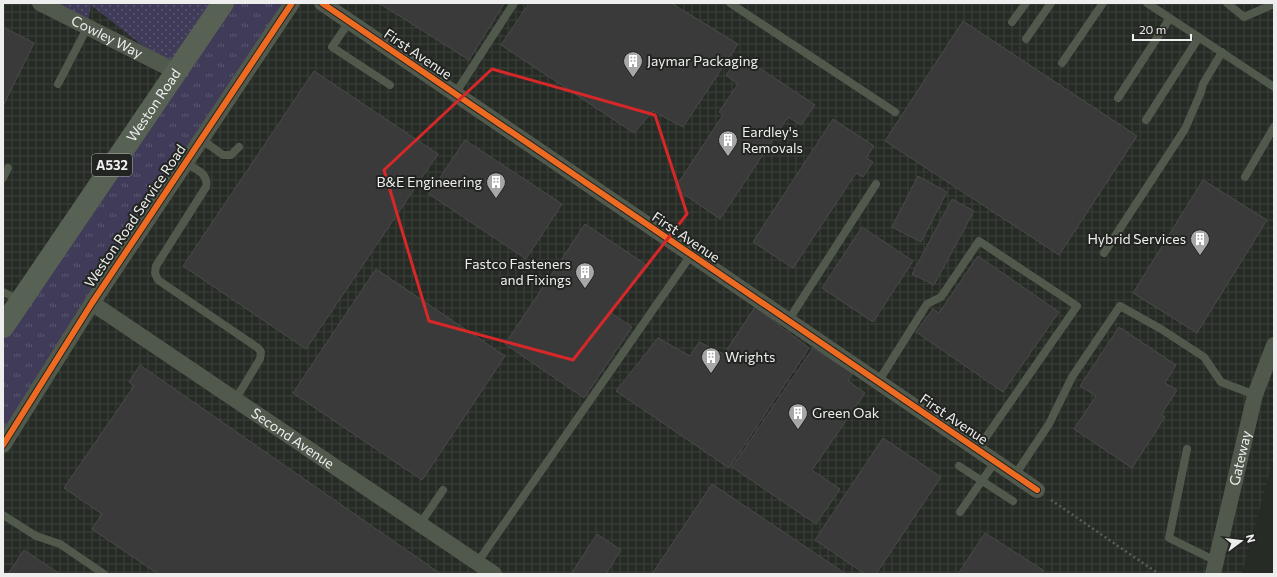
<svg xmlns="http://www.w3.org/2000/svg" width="1277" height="577" viewBox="0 0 1277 577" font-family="Commissioner,sans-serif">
	<defs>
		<pattern id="industrial-grid" width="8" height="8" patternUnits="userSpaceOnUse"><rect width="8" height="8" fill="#262b25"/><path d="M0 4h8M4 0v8" fill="none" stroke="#3b403a"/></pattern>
		<pattern id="grass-dots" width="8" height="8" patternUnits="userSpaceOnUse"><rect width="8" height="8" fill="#3f3b58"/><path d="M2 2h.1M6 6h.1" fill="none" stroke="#5b5870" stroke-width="1.8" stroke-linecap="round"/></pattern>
		<pattern id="park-tufts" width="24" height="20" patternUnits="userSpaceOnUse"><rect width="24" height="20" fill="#3f3b58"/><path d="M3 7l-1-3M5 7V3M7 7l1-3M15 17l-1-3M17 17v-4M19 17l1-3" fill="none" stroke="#5b5870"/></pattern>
	</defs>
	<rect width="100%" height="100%" fill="#222322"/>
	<!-- built -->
	<path fill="#262b25" d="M1274,457v117h-32z"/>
	<!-- industrial -->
	<path fill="url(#industrial-grid)" d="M3,3h1271v454l-32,117h-1239z"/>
	<!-- grass -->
	<path fill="url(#grass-dots)" d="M33,3h190l-48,68 -84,-66 -4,23z"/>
	<!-- park -->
	<path fill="url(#park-tufts)" d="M223,3h69l-289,442v-118z"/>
	<!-- building -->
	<path fill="#393a39" stroke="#494a49" d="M379,3h123l2,1 -35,56z
		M529,3h142l67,41 -55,83 -30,-16 -19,22 -133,-88z
		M963,21l174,115 -78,119 -174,-114z
		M3,27l31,16 -31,63z
		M740,55l75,50 -14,20 -13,-8 -68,102 -45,-31 48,-73 -4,-3 19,-28 -12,-9z
		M314,71l124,83 -132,195 -123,-83z
		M833,119l41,27 -8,12 7,4 -10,15 -7,-4 -63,95 -40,-26z
		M465,140l97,64 -36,55 -97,-65z
		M918,176l29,16 -26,50 -29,-15z
		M1203,180l64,40 -70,113 -64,-40z
		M952,199l22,12 -40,74 -22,-11z
		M585,224l60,40 -34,49 21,14 -48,71 -79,-54z
		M862,227l51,34 -40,61 -51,-34z
		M978,256l81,56 -56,80 -87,-60 17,-23 6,4z
		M376,269l129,87 -83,124 -129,-87z
		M755,307l54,41 -80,120 -113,-77 42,-53 32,18 9,-14 25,12z
		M1119,327l57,38 -11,18 12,7 -16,25 4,2 -33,51 -58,-39 22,-33 -16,-10z
		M813,348l39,25 -4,8 17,12 -53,77 28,19 -24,35 -84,-57z
		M140,365l301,209h-283l-66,-45 10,-15 -38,-26 70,-102 -5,-4z
		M883,438l58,39 -65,97h-11l-50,-34z
		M712,484l134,90h-194z
		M985,533l58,37 -2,4h-83z
		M597,534l24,16 -15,24h-35z
		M24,550l36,24h-52z"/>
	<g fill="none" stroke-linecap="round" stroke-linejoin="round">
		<!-- path -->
		<path stroke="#595e57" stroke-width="2.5" stroke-dasharray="2 3" stroke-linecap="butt" d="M1051,500l108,74"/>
		<!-- lane -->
		<path stroke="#50594c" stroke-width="8" d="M730,3l165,109
			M1147,3l127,84
			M1227,3l17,14 30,-13
			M349,22l-17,25 58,38
			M1012,22l14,-19
			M1026,39l25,-36
			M1062,63l41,-60
			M58,84l29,-56
			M455,94l59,-91
			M1118,98l52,-80
			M1146,120l53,-83
			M201,139l22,16h8l8,-8
			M185,163c10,6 24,10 21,24l-50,79 -1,7 3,7 100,68 3,4 -1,7 -25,41
			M1245,177l29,-50
			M3,178l5,-10
			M1104,253l81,-124 16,-37 2,-8 19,-32
			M3,292l17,8
			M788,321l88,-137
			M878,382l49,-78 14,-7 38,-56 98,65 -100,144
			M1187,449l-18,89 47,23
			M959,466l54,35
			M1015,475l34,-51 23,-47 48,-71 41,23 43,28 17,25 34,13
			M960,512l35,-50
			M3,515l33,21 24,8 44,30
			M420,524l23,-34
			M477,563l214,-308"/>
		<!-- street -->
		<g stroke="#50594c" stroke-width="16">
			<path id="s1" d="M40,3l135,68"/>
			<path d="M322,3l715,487"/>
			<path id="s2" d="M92,303l402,271"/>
			<path d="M3,445l89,-142 200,-300"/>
			<path id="s3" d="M1213,574l42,-179 19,-50"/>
		</g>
		<!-- primary -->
		<path stroke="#586254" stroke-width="22" id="s4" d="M3,327l220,-324"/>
		<!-- cycleway casing -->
		<g stroke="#222421" stroke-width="8">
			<path id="cycleway" d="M322,3l715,487
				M3,445l89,-142 200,-300"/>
		</g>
		<!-- cycleway -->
		<use href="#cycleway" stroke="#ed6a23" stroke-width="6"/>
	</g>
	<!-- marked area -->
	<path fill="none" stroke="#d62828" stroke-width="3" stroke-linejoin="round" d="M492,69l163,46 32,99 -114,146 -144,-39 -45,-151z"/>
	<!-- icons -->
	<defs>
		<g id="building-pin" transform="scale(1)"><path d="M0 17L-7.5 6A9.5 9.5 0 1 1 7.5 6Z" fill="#a6a7a6" stroke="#222421"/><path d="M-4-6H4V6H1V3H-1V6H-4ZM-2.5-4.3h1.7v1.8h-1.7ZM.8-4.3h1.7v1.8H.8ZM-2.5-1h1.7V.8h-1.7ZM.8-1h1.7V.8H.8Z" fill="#fff"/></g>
	</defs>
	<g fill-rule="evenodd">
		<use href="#building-pin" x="633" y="61"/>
		<use href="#building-pin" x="728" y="140"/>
		<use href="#building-pin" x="496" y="182"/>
		<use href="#building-pin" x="1200" y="239"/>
		<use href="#building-pin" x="585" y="272"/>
		<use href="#building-pin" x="711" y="357"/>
		<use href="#building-pin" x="798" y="413"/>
	</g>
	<g text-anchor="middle" stroke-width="4" stroke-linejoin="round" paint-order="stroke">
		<!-- shield labels -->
		<rect fill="#222421" stroke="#b0b1b0" stroke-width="1" x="92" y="154" width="40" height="22" rx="3"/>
		<g font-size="13" font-weight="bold" fill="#edeeed">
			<text x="112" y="170">A532</text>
		</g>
		<!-- street labels -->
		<g font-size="14" fill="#edeeed" stroke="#222421">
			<text dy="5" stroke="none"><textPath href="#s1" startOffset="75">Cowley Way</textPath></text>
			<text transform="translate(418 54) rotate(34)" y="5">First Avenue</text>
			<text dy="5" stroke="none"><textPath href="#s4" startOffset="268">Weston Road</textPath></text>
			<text transform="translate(135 216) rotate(-56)" y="5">Weston Road Service Road</text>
			<text transform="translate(686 237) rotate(34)" y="5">First Avenue</text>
			<text transform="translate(954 419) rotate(34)" y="5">First Avenue</text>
			<text dy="5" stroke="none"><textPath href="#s2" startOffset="242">Second Avenue</textPath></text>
			<text dy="5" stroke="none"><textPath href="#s3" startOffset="119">Gateway</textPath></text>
		</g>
		<!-- poi labels -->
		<g font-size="14" fill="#edeeed" stroke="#222421" text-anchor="start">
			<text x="647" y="66">Jaymar Packaging</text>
			<text x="742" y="137">Eardley's<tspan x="742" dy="16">Removals</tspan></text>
			<text x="482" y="187" text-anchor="end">B&amp;E Engineering</text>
			<text x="1186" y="244" text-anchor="end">Hybrid Services</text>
			<text x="571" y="269" text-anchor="end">Fastco Fasteners<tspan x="571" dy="16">and Fixings</tspan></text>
			<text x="725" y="362">Wrights</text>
			<text x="812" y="418">Green Oak</text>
		</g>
	</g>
	<!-- border -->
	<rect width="1277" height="577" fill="none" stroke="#edeeed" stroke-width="8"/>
	<!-- north arrow -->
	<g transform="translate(1241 541) rotate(75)" stroke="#222421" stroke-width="3" paint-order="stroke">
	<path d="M0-3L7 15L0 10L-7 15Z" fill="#edeeed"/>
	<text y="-6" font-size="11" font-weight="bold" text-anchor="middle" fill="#edeeed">N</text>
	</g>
	<!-- scale -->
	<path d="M1133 34v6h58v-6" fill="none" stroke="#edeeed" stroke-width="2"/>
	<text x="1139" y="34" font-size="12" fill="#edeeed" stroke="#222421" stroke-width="3" paint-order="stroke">20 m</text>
</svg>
